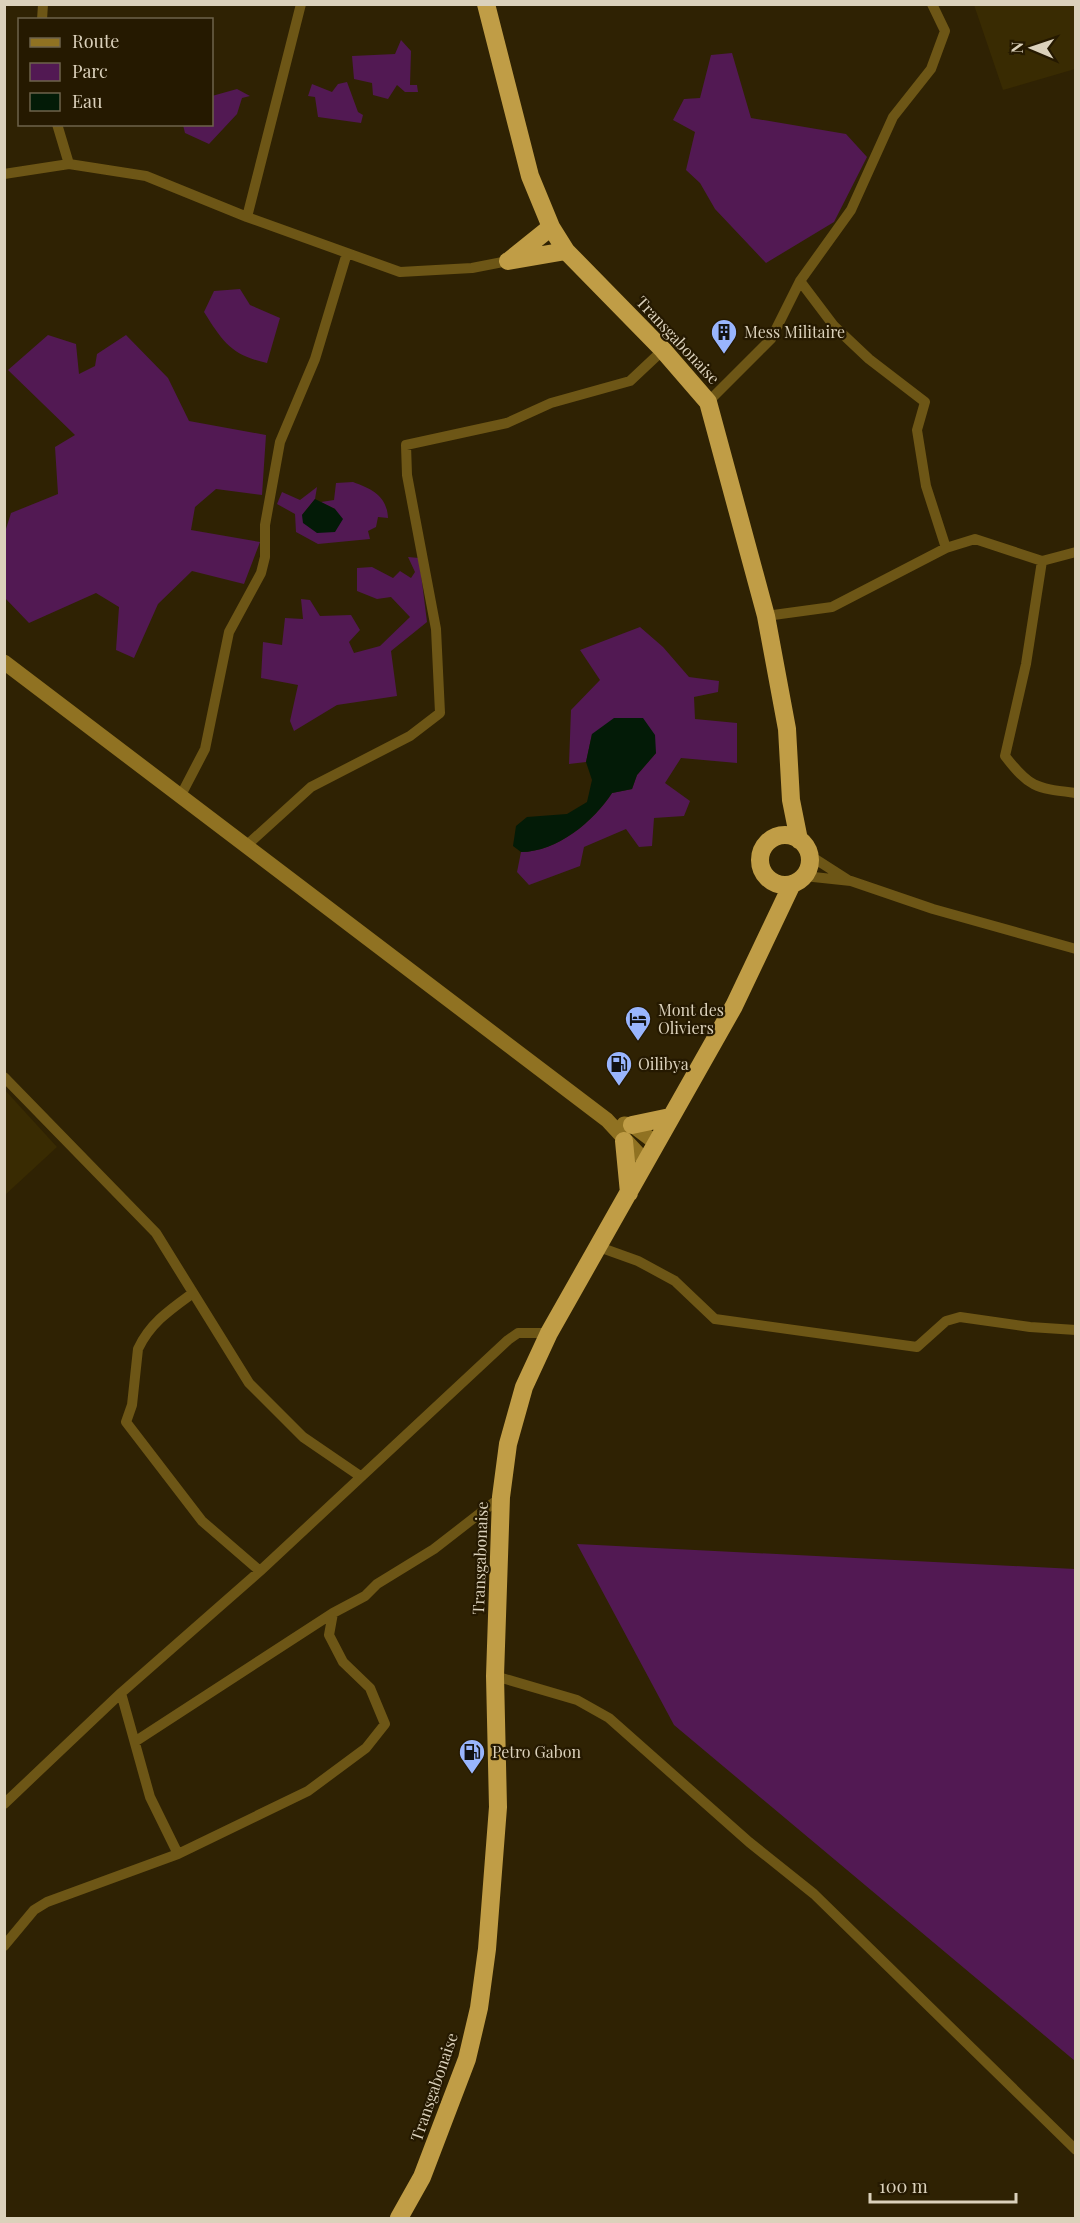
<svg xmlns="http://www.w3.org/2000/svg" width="1080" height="2223" viewBox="0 0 1080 2223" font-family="'Playfair Display',serif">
	<rect width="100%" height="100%" fill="#2f2203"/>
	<!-- built -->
	<path fill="#392b02" d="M974,5h101v64l-72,21z
		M4,1089l53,58 -52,48 -1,-1z"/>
	<!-- green -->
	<path fill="#521953" d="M401,40l10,11 -1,34h7l1,7h-13l-8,-7 -9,14 -15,-4 -1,-12 -18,-4 -2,-23 43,-2z
		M732,53l19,65 95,16 21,23 -33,65 -68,41 -51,-54 -15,-26 -14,-13 9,-38 -22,-12 11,-21 16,-1 11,-43z
		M347,82l11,30 5,3 -2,8 -43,-6 -3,-20 -7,-1 4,-12 20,8 6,-8z
		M237,89l13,7 -8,2 -5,16 -28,30 -24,-11 -2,-8 29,-1v-28z
		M240,289l10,16 30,13 -13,45c-36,-8 -44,-21 -63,-51l10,-21z
		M48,335l28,9 3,30 16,-8 2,-12 29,-19 42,43 21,43 77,14 -4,60 -46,-6 -21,18 -4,23 69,12 -16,42 -52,-13 -34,33 -24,54 -18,-8 3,-43 -23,-14 -67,30 -24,-25 1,-69 5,-16 47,-19 -3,-47 20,-12 -67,-65z
		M353,482c19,7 34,14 35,36l-10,-1 -2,10 -8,4 2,8 -52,5 -22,-12 -1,-18 -18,-10 5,-12 18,8 17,-13 -2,12 -13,16 33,-6 -14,-7 13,-2 2,-17z
		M408,557l11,1 8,64 -36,29 6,45 -60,9 -43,26 -4,-10 8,-36 -37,-7 2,-36 19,3 3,-27 18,1 -2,-20 9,1 10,16 31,-1 9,15 -11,12 5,11 26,-7 30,-29 -19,-20 -14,2 -20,-8v-23l15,-1 21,11 7,-7 11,7 4,-6z
		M640,627l23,20 26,30 30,4 -1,11 -24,5 1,22 42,4v40l-56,-5 -16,25 25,18 -6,15 -30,2 -2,28 -13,1 -13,-18 -42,18 -4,19 -51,19 -12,-13 4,-20c36,0 73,-31 91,-59l20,-4 5,-14 19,-22 -64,-19 -6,28 -17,2 2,-54 29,-30 -20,-30z
		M577,1544l498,25v492l-401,-336z"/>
	<!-- water -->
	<path fill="#031b07" d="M315,499l20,10 8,10 -8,13 -18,1 -14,-10 -1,-8z
		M614,718h29l12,17 1,18 -19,22 -5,14 -20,4c-18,28 -55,59 -91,59l-8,-6 3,-20 11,-9 40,-3 20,-12 5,-22 -6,-18 6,-28z"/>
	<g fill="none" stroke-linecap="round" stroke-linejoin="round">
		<!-- street -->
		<path stroke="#6d5616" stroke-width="10" d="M42,20l1,-16
			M57,124l12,40
			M4,174l65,-10 77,12 101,41 153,55 72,-4 36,-7
			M247,217l54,-213
			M800,281l34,45 35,33 56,43 -8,28 9,56 20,62
			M708,402l63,-63 29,-58 51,-71 42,-93 38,-48 14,-38 -13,-27
			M1042,561l34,-9
			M766,616l66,-9 114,-59 29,-9 67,22 -16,103 -21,92c25,32 30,32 71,37
			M180,797l25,-48 24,-117 32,-59 4,-16v-32l15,-83 35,-83 32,-106
			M247,845l64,-58 99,-51 30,-23 -4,-84 -29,-154 -1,-30 101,-22 44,-20 79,-22 33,-31
			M809,855l39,25
			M804,876l47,5 82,28 143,40
			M4,1077l152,156 93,150 54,54 57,39
			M599,1247l39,14 37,20 40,38 202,28 29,-26 14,-4 70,10 46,3
			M193,1293c-22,16 -43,30 -55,56l-6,56 -6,17 76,99 58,50
			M495,1676l82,24 32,18 140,124 65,52 262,256
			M121,1693l29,104 28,57
			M136,1741l197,-128 32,-17 12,-12 57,-35 67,-52
			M4,1804l117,-111 139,-122 248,-231 10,-7h31
			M4,1946l30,-36 13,-8 131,-48 130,-63 58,-43 19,-24 -15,-36 -27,-26 -14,-27 4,-22"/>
		<!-- secondary -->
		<path stroke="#907222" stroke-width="15" d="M4,662l603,458 38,41
			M624,1124l8,1 24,18"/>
		<!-- highway -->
		<path stroke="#c09d46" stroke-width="18" d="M486,4l44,172 21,51 15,24 97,99 45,52 58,214 21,113 4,71 8,40
			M510,260l41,-33
			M508,261l58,-10
			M760 860a25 25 0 1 1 50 0a25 25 0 1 1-50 0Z
			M632,1125l38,-8
			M624,1141l5,52
			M399,2218l23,-41 45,-118 12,-51 8,-59 11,-142 -3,-131 6,-179 7,-53 16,-57 25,-54 185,-327 58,-122"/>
	</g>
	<!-- icons -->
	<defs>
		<g id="building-pin" transform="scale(1.35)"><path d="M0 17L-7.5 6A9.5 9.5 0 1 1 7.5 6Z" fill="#99b5fd" stroke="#251900"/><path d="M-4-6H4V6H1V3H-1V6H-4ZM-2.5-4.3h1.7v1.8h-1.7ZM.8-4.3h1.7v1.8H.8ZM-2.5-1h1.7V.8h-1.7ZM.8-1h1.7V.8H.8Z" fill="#111"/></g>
		<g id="hotel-pin" transform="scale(1.35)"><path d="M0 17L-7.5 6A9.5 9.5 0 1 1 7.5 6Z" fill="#99b5fd" stroke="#251900"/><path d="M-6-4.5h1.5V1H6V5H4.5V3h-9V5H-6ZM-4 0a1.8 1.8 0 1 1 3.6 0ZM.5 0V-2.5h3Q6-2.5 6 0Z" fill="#111"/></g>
		<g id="fuel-pin" transform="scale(1.35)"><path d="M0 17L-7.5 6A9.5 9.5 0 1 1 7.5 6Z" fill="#99b5fd" stroke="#251900"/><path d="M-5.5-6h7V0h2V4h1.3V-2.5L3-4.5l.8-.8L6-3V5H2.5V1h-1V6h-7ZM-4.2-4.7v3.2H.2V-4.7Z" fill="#111"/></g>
	</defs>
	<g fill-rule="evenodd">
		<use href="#building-pin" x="724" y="332"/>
		<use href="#hotel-pin" x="638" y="1019"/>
		<use href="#fuel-pin" x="619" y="1064"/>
		<use href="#fuel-pin" x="472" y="1752"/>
	</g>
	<g text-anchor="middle" stroke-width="4.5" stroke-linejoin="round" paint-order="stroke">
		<!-- poi labels -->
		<g font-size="16" fill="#dbd1bb" stroke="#251900" text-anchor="start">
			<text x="744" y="338">Mess Militaire</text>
			<text x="658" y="1016">Mont des<tspan x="658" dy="18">Oliviers</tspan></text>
			<text x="638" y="1070">Oilibya</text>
			<text x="492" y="1758">Petro Gabon</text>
		</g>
		<!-- street labels -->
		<g font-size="16" fill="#dbd1bb" stroke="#251900">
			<text transform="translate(678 340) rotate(47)" y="6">Transgabonaise</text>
			<text transform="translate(480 1558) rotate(-88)" y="6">Transgabonaise</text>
			<text transform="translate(434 2087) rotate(-71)" y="6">Transgabonaise</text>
		</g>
	</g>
	<!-- border -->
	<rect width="1080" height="2223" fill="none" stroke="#dbd1bb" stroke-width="12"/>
	<!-- legend -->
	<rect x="18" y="18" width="195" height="108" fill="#251900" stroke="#6e634b" stroke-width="1.5"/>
	<rect x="30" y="38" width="30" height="9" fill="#907222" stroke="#6e634b" stroke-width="1.5"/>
	<text x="72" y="48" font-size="18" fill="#dbd1bb">Route</text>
	<rect x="30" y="63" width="30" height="18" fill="#521953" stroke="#6e634b" stroke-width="1.5"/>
	<text x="72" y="78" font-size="18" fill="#dbd1bb">Parc</text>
	<rect x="30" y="93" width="30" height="18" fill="#031b07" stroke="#6e634b" stroke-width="1.5"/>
	<text x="72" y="108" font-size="18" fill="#dbd1bb">Eau</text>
	<!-- north arrow -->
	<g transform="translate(1032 48) rotate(272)" stroke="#251900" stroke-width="4.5" paint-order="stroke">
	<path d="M0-4.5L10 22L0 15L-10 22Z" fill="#dbd1bb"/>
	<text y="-9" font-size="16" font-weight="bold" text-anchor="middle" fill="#dbd1bb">N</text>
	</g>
	<!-- scale -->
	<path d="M870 2193v9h146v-9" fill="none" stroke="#dbd1bb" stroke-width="3"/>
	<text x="879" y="2193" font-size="18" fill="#dbd1bb" stroke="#251900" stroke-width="4.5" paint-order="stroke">100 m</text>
</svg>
